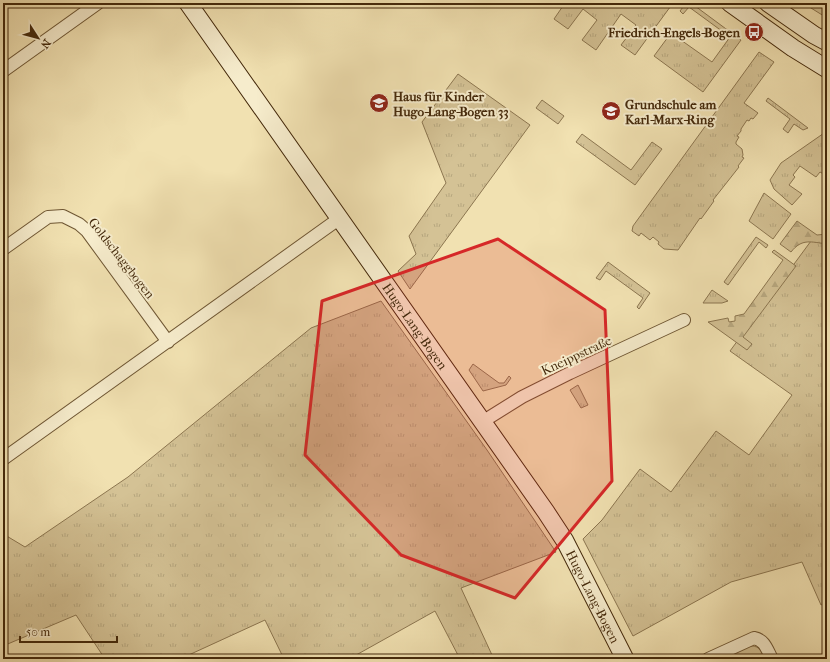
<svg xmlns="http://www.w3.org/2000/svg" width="830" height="662" viewBox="0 0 830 662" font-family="'IM FELL French Canon',serif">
	<defs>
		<pattern id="grass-tufts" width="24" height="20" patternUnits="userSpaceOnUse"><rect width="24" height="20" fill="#d4c295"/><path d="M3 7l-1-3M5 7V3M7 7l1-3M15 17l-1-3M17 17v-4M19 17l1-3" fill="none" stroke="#b7a77f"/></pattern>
		<pattern id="forest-firs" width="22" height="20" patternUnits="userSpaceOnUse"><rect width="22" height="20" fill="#d4c295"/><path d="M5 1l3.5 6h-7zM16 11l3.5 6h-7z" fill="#b7a77f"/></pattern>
	</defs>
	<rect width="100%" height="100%" fill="#f1e1b1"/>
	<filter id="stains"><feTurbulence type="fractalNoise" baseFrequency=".005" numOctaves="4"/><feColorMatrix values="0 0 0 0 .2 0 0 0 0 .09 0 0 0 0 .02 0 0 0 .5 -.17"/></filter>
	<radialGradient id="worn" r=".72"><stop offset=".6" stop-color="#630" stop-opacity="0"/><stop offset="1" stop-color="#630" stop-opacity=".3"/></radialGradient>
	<!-- grass -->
	<path fill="url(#grass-tufts)" stroke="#8c7650" d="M565,3h108l-38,52 -14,-10 15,-20 -15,-11 -25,36 -14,-10 15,-20 -14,-11 -15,20 -14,-10z
		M686,3h5l50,37 -38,52 -49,-36 17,-23 41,29 18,-25 -41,-30 -6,7 -3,-3z
		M803,3h24v15z
		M759,52l15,10 -30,41 14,10 -5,6 -2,-1 -2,3 -2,-1 -6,9v2l-4,5 2,1 -3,5v2l6,5 1,6 -1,2 2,1 -6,8 1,1 -26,33 1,1 -13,18 -1,-1 -22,32 -14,-1 -6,-5 1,-2 -6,-5 -3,3 -9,-7 -2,3 -7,-5 1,-5z
		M458,74l72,51 -120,164 -12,-18 18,-17 -7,-18 37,-53 -24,-61z
		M768,98l40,30 -5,2 -9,-6 -6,9 -5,-4 7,-10 -24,-18z
		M542,100l22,16 -6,8 -22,-16z
		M827,131v45l-7,-4 -4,5 -16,-11 -7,9 2,2 -6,8 13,9 -10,11 -18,-16 -4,-9 11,-17z
		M582,134l49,36 21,-28 10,7 -27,36 -59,-43z
		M764,193l27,21 -18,25 -24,-18z
		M756,237l12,8 -2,3 -7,-6 -31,43 -4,-3z
		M827,237v365l-6,3 -19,-43 -71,20 -98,54 -50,-97 19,-19 38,-51 31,23 45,-61 33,24 43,-60 -62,-44 81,-110z
		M608,262l42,31 -11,16 -2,-2 6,-9 -37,-27 -6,9 -4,-2z
		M712,290l16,11 -6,2h-19z
		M381,301l106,149 69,102 -95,36 31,67 -9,4h-23l-25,-48 -86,48h-65l-19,-39 -85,39h-75l-29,-44 -73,31v-110l2,-1 20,12 103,-70 183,-149z
		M473,364l26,19h5l5,-7 2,2 -5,7 -23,6 -14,-21z
		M578,385l10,20 -7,3 -11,-18z
		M747,646c12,-1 13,3 19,13h-41l-1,-2z"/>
	<!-- forest -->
	<path fill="url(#forest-firs)" stroke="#8c7650" d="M797,221l20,14 10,-1v10c-16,-2 -25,-6 -36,8l-11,-8z
		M774,250l22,16 -53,71 9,7 -5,6 -39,-28 20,-4 1,4 6,-1v-5l9,-2 39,-54 -11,-8z"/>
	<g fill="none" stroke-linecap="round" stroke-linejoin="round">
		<!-- street casing -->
		<g stroke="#6f5734" stroke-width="14">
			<path id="street" d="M3,71l95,-68
				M3,249l45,-32 15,-1 16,8 8,7 81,111
				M482,422l40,-25 48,-24 114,-53
				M3,459l337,-241
				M708,659l46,-21c11,2 13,12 18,21"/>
		</g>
		<!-- secondary casing -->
		<g stroke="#44290b" stroke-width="19">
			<g id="secondary">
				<path id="s1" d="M188,3l358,509 19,29 60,118"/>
				<path d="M730,3l63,45 34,21"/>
				<path d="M768,3l46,32 13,7"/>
			</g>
		</g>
		<!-- street -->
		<use href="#street" stroke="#f6eccc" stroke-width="12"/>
		<!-- secondary -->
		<use href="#secondary" stroke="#f6eccc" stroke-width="17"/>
	</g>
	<!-- marked area -->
	<path fill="#d62828" fill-opacity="0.2" stroke="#d62828" stroke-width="3" stroke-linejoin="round" d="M498,239l107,71 7,171 -97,117 -114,-43 -96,-100 17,-154z"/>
	<!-- icons -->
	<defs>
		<g id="bus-disc" transform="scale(1)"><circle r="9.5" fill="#8f2418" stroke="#f6eccc"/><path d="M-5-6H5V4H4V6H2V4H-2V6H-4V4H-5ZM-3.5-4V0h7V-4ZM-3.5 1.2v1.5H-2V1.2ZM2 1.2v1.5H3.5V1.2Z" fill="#fff"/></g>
		<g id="school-disc" transform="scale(1)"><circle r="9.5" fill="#8f2418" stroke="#f6eccc"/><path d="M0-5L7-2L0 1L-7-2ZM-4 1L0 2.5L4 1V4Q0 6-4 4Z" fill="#fff"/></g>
	</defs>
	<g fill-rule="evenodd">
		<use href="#bus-disc" x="754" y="32"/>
		<use href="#school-disc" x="379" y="103"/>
		<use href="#school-disc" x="611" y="111"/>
	</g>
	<g text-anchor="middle" stroke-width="4" stroke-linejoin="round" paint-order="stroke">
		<!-- poi labels -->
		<g font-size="13" font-weight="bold" fill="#44290b" stroke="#f6eccc" text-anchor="start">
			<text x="740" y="37" text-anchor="end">Friedrich-Engels-Bogen</text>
			<text x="393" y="101">Haus für Kinder<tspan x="393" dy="15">Hugo-Lang-Bogen 33</tspan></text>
			<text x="625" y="109">Grundschule am<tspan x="625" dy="15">Karl-Marx-Ring</tspan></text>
		</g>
		<!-- street labels -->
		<g font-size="13" fill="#44290b" stroke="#f6eccc">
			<text transform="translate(122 258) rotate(52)" y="5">Goldschaggbogen</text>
			<text dy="5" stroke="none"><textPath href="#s1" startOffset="395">Hugo-Lang-Bogen</textPath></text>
			<text transform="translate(576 355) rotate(-25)" y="5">Kneippstraße</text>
			<text dy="5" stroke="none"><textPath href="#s1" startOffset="719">Hugo-Lang-Bogen</textPath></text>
		</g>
	</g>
	<!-- margin -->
	<rect width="830" height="662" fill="none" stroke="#f1e1b1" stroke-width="16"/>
	<rect x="4" y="4" width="822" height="654" fill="none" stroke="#44290b" stroke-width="2"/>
	<rect x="8" y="8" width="814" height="646" fill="none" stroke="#44290b"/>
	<!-- north arrow -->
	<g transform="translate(38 38) rotate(126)" stroke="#f6eccc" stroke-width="3" paint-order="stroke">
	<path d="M0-3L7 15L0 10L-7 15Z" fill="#44290b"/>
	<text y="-6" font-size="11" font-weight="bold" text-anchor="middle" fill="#44290b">N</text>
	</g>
	<!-- scale -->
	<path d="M20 636v6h97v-6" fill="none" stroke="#44290b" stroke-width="2"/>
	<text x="26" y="636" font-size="12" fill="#44290b" stroke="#f6eccc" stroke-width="3" paint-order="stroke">50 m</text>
	<rect width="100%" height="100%" filter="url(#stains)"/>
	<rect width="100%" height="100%" fill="url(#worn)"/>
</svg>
